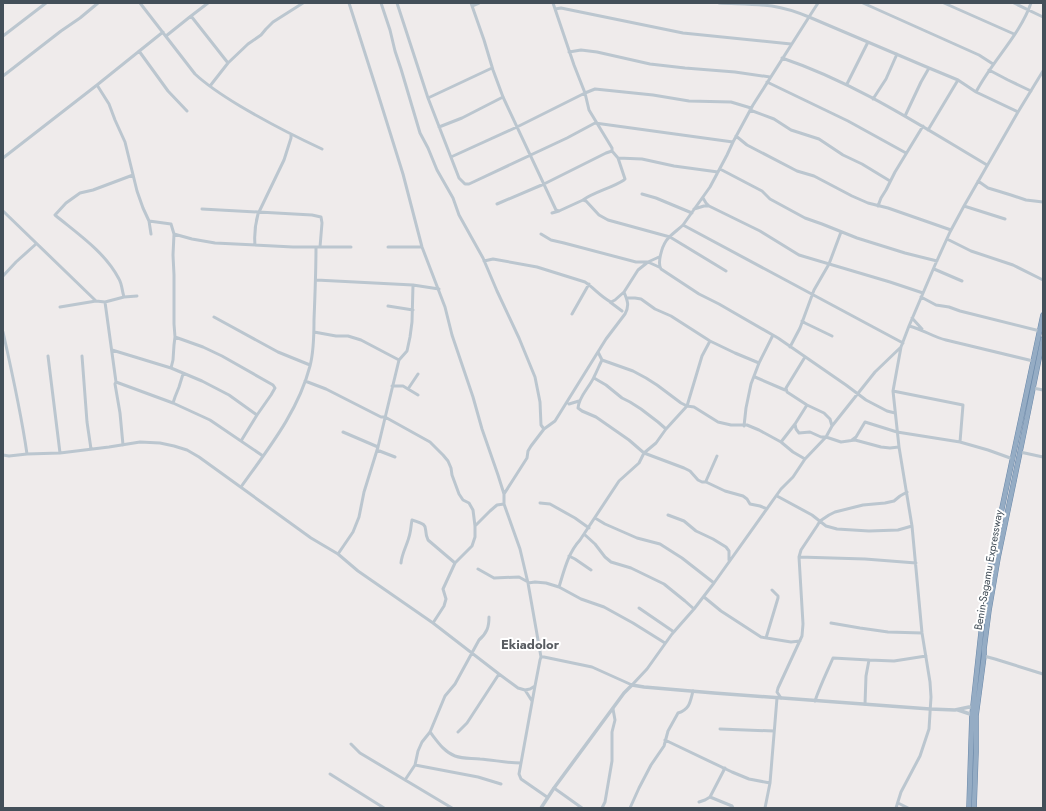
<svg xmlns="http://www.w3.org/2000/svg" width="1046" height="811" viewBox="0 0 1046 811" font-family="Jost,sans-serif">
	<rect width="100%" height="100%" fill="#efebeb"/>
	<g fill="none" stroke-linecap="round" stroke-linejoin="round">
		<!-- trunk casing -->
		<g stroke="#6c89a9" stroke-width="5.5">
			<path id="trunk" d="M969,808l3,-93 11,-100 11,-69 49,-231
				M974,808l2,-56v-36l8,-60v-7l5,-39 9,-52 22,-106 23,-113"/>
		</g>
		<!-- minor -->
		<path stroke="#bbc6cf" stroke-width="3" d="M140,3l55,71c14,13 30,23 45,32 27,16 54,30 82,43
			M349,3l29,91 25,80 19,73 23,60 7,28 21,62 9,32 16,46 6,19v10l16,45 8,34 13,74
			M381,3l9,27 5,21 6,18 19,64 8,15 9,22 16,28 6,17 24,43 14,33 22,47 16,39 5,25 1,23 3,4 11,-8 51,-82 19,-25c5,-9 2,-14 -1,-22l14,-22 10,-8 11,5
			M397,3l31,95 64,-30
			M471,3l13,37 9,30 10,27 53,113 3,1 24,-11 3,1 13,14 9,5 62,17 56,34
			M553,3l21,62 11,28 4,17 23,38v3l6,7 7,21 -1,1c-12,8 -30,12 -41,20
			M719,3c18,1 36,1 53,3 13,2 25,6 37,11l9,-14
			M863,3l116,52 14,9
			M944,3l70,31
			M1014,3l29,14
			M472,6l7,-3
			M555,9l6,-1 122,25 108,11
			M191,16l17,-13
			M3,36l43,-33
			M166,36l25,-20 37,47 20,-19 13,-9 5,-6 7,-7 30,-19
			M139,51l29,40 19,20
			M569,52l12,-2 16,2 53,12 35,4 50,4 35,5
			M782,58c74,25 139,68 205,107
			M989,70l19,10 23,11
			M3,76l58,-45 19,-13 18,-15
			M767,82l81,39 58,32
			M847,84l21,-42
			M97,85l12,19 6,16 10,22 12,49 6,17 6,13 2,13
			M210,86l18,-23
			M976,92c16,-31 44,-57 55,-89
			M428,98l31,80 6,6h4l98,-46 28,-15 138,19
			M873,99l13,-20 11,-25
			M750,110l24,9 17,11 28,9 24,16 19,9 28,17
			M905,116l16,-34 8,-14
			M439,127l23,-9 41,-21
			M928,130l30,-50
			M736,136l11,9 50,26 17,5 38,20 16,7 20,5 63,22
			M451,157l66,-30 68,-34 10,-4 58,6 36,6 42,1 20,6
			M3,158l94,-73 66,-53
			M618,158l24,1 32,7 44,6
			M720,169l42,22 8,8 35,19 17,6 35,14 48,15 32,8
			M978,181l10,7 10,3 13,4 15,5 17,2
			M642,194l14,4 36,15
			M703,198l3,5 3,3
			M497,204l47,-20 62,-31 6,-2
			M878,206l3,-8 5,-8 9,-18 28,-46
			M964,206l41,13
			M202,209l110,6 9,2 1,6 -2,24
			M694,209l10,-3h5l51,25 39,24 91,27 33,11
			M3,211l93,90
			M552,213l7,-2
			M149,221l22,3 3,10 -1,21 1,20v49l1,13 -1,8 -1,15 -2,8
			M683,225c-5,5 -13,10 -17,16 -4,6 -9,22 -5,28l38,25 20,10 59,34 68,47 20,15 21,11 8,2
			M174,234l18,5 23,4 78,4h58
			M541,234l10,6 13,3 72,19h12l11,-5
			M947,239l24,12 42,14 30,15
			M255,245c-1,-11 0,-20 3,-31l26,-54 7,-22v-4
			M388,247h34
			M484,261l9,-2 44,8 48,15c9,6 16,15 26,20l4,-2 9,-8
			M934,269l28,12
			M3,276l13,-14 20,-18
			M316,280l97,5 26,4
			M124,297c-2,-6 -2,-13 -5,-18 -14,-27 -41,-45 -64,-64l11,-12 14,-10 13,-3 40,-15
			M921,297l15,8 13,2 11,4 80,20
			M627,298h8l6,1 14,10 16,7 39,25 25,12 24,10
			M105,302l11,80
			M610,302l12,9
			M388,306l25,4
			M60,307l36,-6 9,1 19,-5 13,-1
			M572,314l17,-30
			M214,317l64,35 32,13
			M912,318l10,11
			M802,321l3,2 27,13
			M909,326c13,3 24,11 37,14l87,21
			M3,332c9,40 18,80 24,122
			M314,332l22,4h12l13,4 38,20
			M175,337l28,10 19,9 51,29 2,3 -4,7 -14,20 -16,26
			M903,343l-220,-118 27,-38 17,-32 6,-13 20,-37 56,-88 120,51 29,12 18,12 42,20
			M790,347l10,-19 14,-38 15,-26 12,-32
			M112,350l59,18 31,13 27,14 28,20
			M598,352l4,8 31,11 13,7 11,7 24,18 6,3 7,1 24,15 13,3h16l12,5 22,12 12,10 12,7
			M48,356l12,97
			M82,356l5,66 4,27
			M805,357l-19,31 1,4 20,13 17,8 6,6 2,7
			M602,360c-3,6 -5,11 -8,17 -5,11 -15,19 -16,31l4,3 14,6 33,23 15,13 40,15 6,3 8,9 4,2h4v-1l11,-25
			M755,377l30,13
			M594,378l12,7 16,13 8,4 11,7 17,13 8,7
			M305,381l21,8 55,28h4l45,25 13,13 5,6 3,7 1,7 7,19 4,6 6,3 4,7 2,16v11l-3,9 -17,17 -12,26 3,10 -2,7 -11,17
			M392,386h11l15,9
			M1033,388l10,2
			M408,389l10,-15
			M893,391l70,14 -3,37
			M173,403l2,-6 4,-10 4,-13
			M569,404l10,-3v1
			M807,405l-12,19 1,5 3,4 11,-1 11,5h5l15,5 14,-2 26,7 9,1 9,-1
			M744,426l2,-18 5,-24 8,-21 14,-28
			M343,432l35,15
			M852,440l4,-3 9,-15 32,10 63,10 28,8 25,9
			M781,442l14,-18
			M123,445l-3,-32 -5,-29 1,-2 57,21 37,17 53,36
			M377,450l18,7
			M1020,452l23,5
			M3,455l6,1 18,-2 33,-1 49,-6 31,-5 20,1 14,3 13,4 12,7 112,81 27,16 20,17 75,52 66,51 19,14 7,2 5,-1 5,-3 5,-26 1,-3h3l48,10 40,18 15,-16 25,-35 22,-25 20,-26 67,-94 12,-12 12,-18 21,-22 6,-11 43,-54 26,-25
			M706,482l19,9 18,5 4,3 3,5 10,2 7,3
			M241,487c27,-38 57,-75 69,-121 4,-15 4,-31 4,-46 1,-25 2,-49 2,-73
			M504,494l23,-36 1,-7 3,-5 13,-17
			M777,496l35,19 14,11 11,3 32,2 29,-1 14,-4
			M540,503l10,1 25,14 14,10
			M668,515l16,6 12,10 17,8 13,8 3,4v9
			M595,518l10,6 32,14 23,6 22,14 32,25
			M475,526l15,-15 7,-6 7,-1
			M584,534l11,10 10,13 6,5 20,6 33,16 21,17 9,8
			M338,554l15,-22 6,-15 5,-25 14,-45 21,-87 8,-9 3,-14 2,-15 1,-37
			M569,556l6,3 16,11
			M799,557l66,2 51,4
			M401,563c1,-11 7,-19 9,-30 1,-4 1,-8 2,-13 20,6 10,6 16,20l27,23
			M478,569l16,9 25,-1 9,5
			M528,583l7,-1 11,1 13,4 22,12 23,8 29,16 32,20
			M559,587c5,-16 9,-34 21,-47l39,-59 20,-18 5,-10 12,-10 10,-14 21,-23 15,-50 8,-15
			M704,597l17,14 40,26 30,5 9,-1
			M639,608l35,24
			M831,623l29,5 28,4 34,1
			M766,638l12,-40v-2l-6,-6
			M984,656l11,3 48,15
			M535,686l-16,88 2,5 26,18
			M525,690l7,11
			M781,698l-4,-6 1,-4 24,-52 1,-12 -4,-67 2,-7 16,-24 3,-5 9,-6 6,-3 28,-7 22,-2 9,-2 6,-5 7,-4
			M815,701c5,-15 12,-29 18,-43l36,2 25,1 32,-5
			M865,704l1,-28 3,-16
			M720,729l54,2
			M430,732c7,9 14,20 25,24 8,3 16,2 25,3 14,1 27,4 41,4
			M458,732l9,-9 32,-49
			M665,740l67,32 17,7 21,4
			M351,744l9,9 92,55
			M415,765l63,12 23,7
			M330,774l54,34
			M405,780l10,-15 3,-14 4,-9 8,-10 15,-36 10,-12 24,-44c8,-7 10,-13 10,-23
			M554,788l28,20
			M710,797l22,9 1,2
			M699,802l6,-2 5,-3 15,-29h-2
			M898,803l10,5
			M602,808l3,-6 7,-41v-29l3,-12 -2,-11
			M630,808l9,-20 12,-23 13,-19 4,-15 10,-18c12,-4 12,-11 15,-22
			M765,808l5,-25 7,-85
			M896,808l5,-16 19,-36 9,-27 2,-32 -1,-15 -8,-49 -10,-107 -13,-79 -6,-56 8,-44 8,-21 26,-61 15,-33 14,-26 54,-94 25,-41"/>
		<!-- tertiary -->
		<path stroke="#bbc6cf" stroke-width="3.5" d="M958,710l15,5
			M541,808l13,-20 70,-95 8,-8 12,2 70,6 216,16 25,1 14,-3 5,1"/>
		<!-- trunk -->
		<use href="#trunk" stroke="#95acc4" stroke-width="4.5"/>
	</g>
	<g text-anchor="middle" stroke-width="4" stroke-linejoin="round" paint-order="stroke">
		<!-- street labels -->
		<g font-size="11" fill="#434f59" stroke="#fff">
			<text transform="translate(988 570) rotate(-80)" y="4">Benin-Sagamu Expressway</text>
		</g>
		<!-- quarter labels -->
		<g font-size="13" font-weight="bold" fill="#585c61" stroke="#fff">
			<text x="530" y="649">Ekiadolor</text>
		</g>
	</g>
	<!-- border -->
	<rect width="1046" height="811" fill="none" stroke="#434f59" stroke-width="8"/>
</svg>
